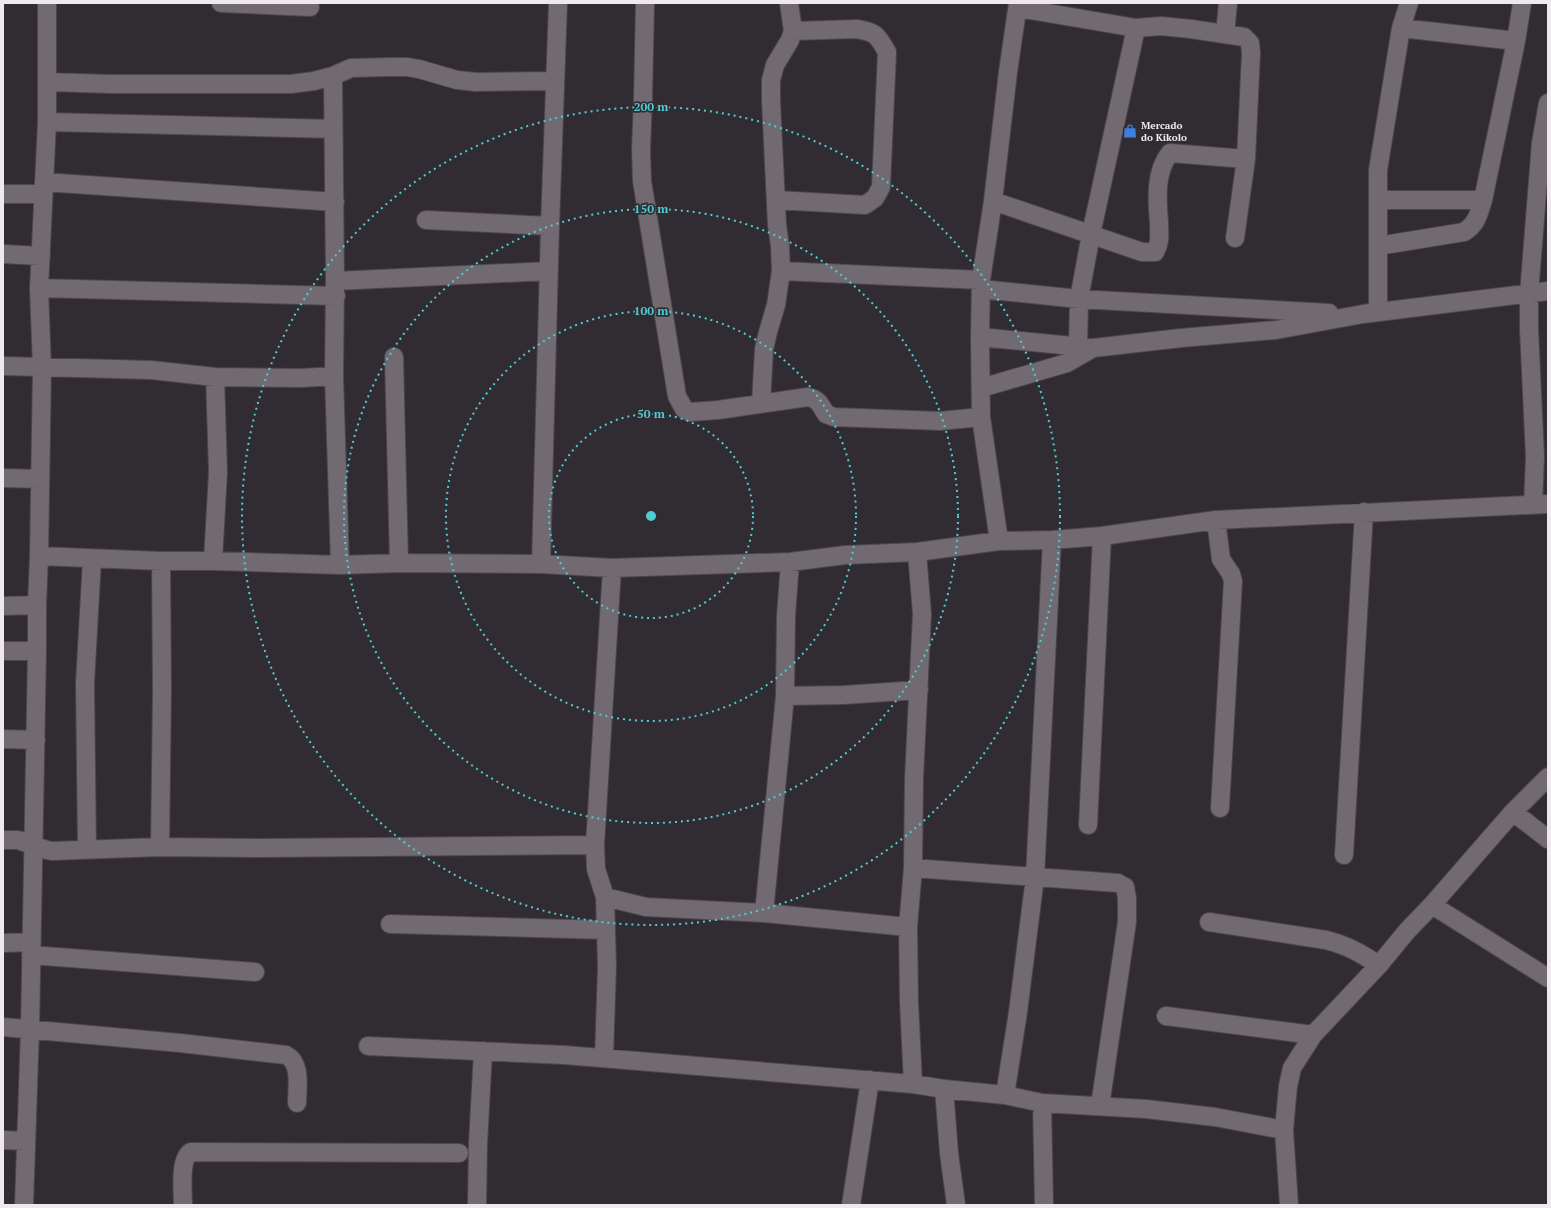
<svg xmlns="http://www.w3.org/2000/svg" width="1551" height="1208" viewBox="0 0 1551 1208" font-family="'PT Serif',serif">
	<rect width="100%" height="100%" fill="#312c31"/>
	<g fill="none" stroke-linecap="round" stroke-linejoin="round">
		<!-- minor casing -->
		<g stroke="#4c474c" stroke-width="20">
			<path id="minor" d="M221,3l89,4
				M645,3l-2,95 -2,52 1,31 35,215 7,13 6,3 28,-2 90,-13c11,2 13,9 18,17l8,3 106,4 41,-4
				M1018,8l118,20 25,-2 30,3 53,8 6,6 1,10 -5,106 -11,79
				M1401,28l115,13
				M1225,34l3,-31
				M333,76l2,205 -1,95 6,189
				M48,82l63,2h180l23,-3 19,-5 18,-8 38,-1h18l12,2 38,11 19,2 79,-1
				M47,122l286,7
				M44,182l291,20
				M3,194h40
				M776,200l89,5 10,-7 6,-11 6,-135c-9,-16 -11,-20 -30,-23l-64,2
				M1378,200h105
				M993,201l149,51h13c6,-10 4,-18 4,-30 -2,-22 -4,-51 11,-69l76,6
				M426,220l124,6
				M1378,246l86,-14c13,-8 15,-19 19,-32l33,-159 6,-38
				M3,254l38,2
				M781,271l200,9
				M335,281l214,-10
				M39,288l297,8
				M981,289l98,10 250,14
				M1378,312v-142l23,-142 8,-25
				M980,337l113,11 88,-10 95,-8 87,-16 185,-23
				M1078,347l1,-48 12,-65 45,-206
				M394,357l5,206
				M3,366l148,4 64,7 87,1 32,-2
				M981,388l86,-25 26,-15
				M761,404l3,-55 4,-17 8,-27 5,-34 -1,-25 -3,-21 -6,-124v-21l4,-15 15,-25 3,-9 -4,-28
				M3,478l37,1
				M1533,505l2,-48 -6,-128v-35l12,-151 7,-40
				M1216,520l5,39 10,15 2,7 -13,227
				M999,541l-18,-124 -1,-80 1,-57 12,-79 15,-129 10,-69
				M39,556l122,5h52l127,4 59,-2 142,1 71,4 178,-6 55,-7 72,-3 82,-11 53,-1 50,-4 114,-16 332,-16
				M213,561l5,-89 -3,-95
				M541,564l9,-338 8,-223
				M612,568l-17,277 1,24 9,28 41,10 118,6 144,14
				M3,606l34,-1
				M3,651h34
				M785,696l58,-1 76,-5
				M3,739l33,1
				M1513,812l35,27
				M1088,825l14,-289
				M3,840h15l29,10 5,1 108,-4 103,1 332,-3
				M160,847l2,-156 -1,-130
				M87,849l-2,-165 7,-125
				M1344,855l20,-343
				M913,868l205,15 7,4 2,11v24l-27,184
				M1432,905l116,73
				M764,913l21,-217 1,-80 4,-54
				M1209,922l117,18c23,6 34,13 53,25
				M390,924l216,6
				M3,943l28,-1
				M31,955l224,17
				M1166,1016l147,19
				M3,1027l177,16 106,12c16,8 11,33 11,48
				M368,1046l197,9 348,29 31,5 61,6 37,8 104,6 69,8 69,13
				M604,1058l3,-92 -2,-69
				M913,1084l-4,-82 -1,-75 5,-59 1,-89 8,-165 -5,-62
				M944,1089l5,64 7,52
				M1005,1095l13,-83 17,-135 17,-337
				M1042,1103l2,102
				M3,1140l22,1
				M24,1205l6,-176 7,-378v-46l2,-49 3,-188 -3,-80 8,-166v-119
				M183,1205c0,-13 -4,-46 8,-53l268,1
				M477,1205l1,-61 5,-93
				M851,1205l19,-125
				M1289,1205l-5,-75 4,-44 4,-18 21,-33 66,-70 28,-34 25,-26 81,-93 35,-35"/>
		</g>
		<!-- minor -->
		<use href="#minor" stroke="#716a70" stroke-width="18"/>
	</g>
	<!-- distance rings -->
	<g fill="none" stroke="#51ccd3" stroke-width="2" stroke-dasharray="2 4">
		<circle cx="651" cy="516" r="102"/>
		<circle cx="651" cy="516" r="205"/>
		<circle cx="651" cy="516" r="307"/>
		<circle cx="651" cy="516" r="409"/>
	</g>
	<!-- icons -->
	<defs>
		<g id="shop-bare" transform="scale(1.08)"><path d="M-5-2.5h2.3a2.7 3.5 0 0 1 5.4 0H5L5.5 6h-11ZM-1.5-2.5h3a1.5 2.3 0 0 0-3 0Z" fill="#3f7fe0" stroke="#312c31" stroke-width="2.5" paint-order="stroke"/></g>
	</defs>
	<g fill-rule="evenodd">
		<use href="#shop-bare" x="1130" y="131"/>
	</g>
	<g text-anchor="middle" stroke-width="3.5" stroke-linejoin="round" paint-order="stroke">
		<!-- poi labels -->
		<g font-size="10" font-weight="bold" fill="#ede9ed" stroke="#312c31" text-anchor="start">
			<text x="1141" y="129">Mercado<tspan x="1141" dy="12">do Kikolo</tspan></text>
		</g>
	</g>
	<circle cx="651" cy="516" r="6" fill="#51ccd3" stroke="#312c31" stroke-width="2"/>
	<g font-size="12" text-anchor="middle" font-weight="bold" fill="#51ccd3" stroke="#312c31" stroke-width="3.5" stroke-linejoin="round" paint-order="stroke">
		<text x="651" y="111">200 m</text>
		<text x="651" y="213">150 m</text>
		<text x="651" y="315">100 m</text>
		<text x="651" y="418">50 m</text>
	</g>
	<!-- border -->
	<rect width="1551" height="1208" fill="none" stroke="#ede9ed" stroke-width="8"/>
</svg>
